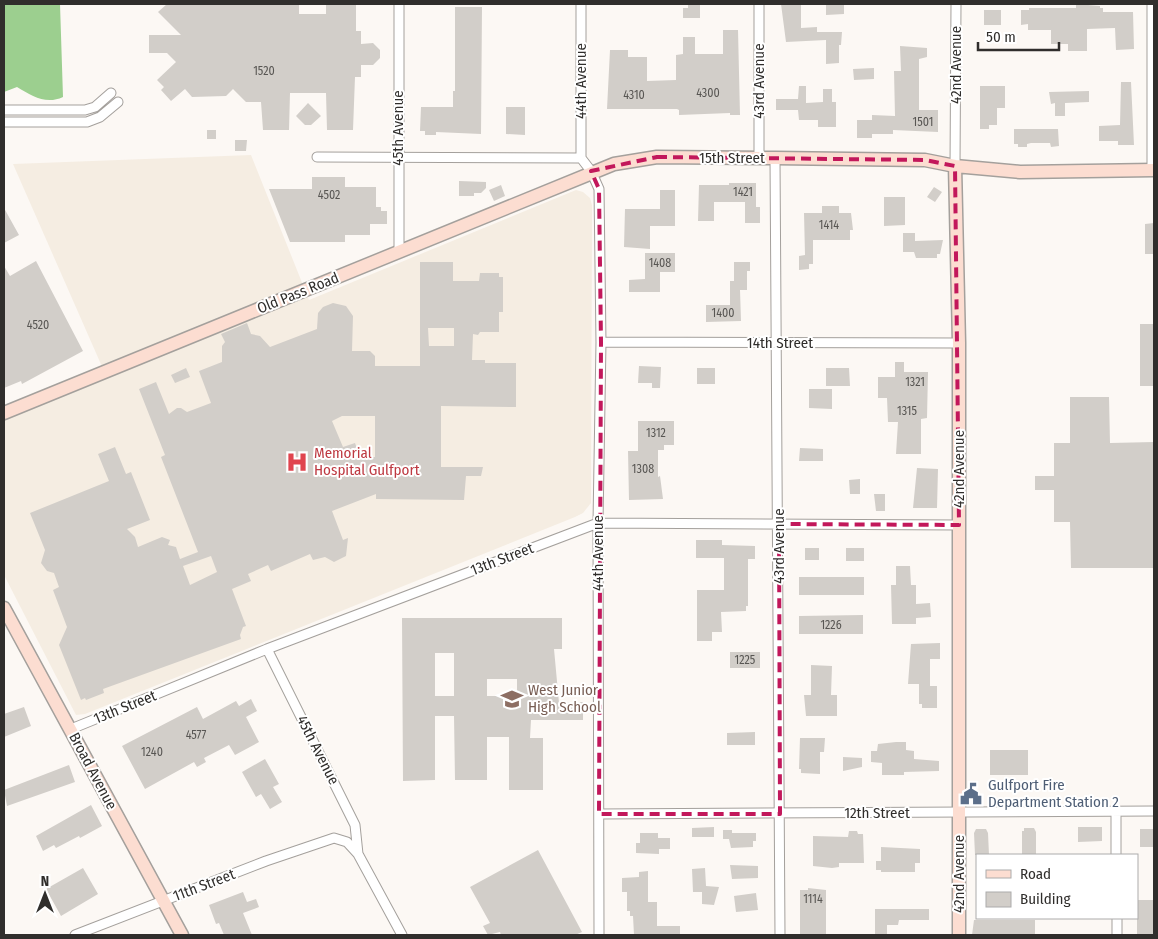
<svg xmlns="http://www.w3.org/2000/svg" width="1158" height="939" viewBox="0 0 1158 939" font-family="'Fira Sans Condensed',sans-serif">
	<rect width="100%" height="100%" fill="#fcf8f4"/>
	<!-- built -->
	<path fill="#f5ede2" d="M251,155l58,145 267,-110 7,2 7,6 2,7 -1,298 -8,10 -8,4 -490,197 -9,1 -72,-140v-155l103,-42 -94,-214z"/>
	<!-- forest -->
	<path fill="#9ccf8f" d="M4,4h56l3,93c-17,8 -31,-1 -46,-10l-13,5z"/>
	<!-- building -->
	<path fill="#d2cec9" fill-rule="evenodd" d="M167,4h132v10h27v-10h30v27h5v13l12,-1 7,7v8l-7,7h-12v12h-6l-2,53h-26l-1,-37h-36l-1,37h-26l-2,-28h-15l-13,-13 -7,7 -34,1 -7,-8 -14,12 -10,-11 3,-3 -7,-7 19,-18 -9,-9h-18v-18h32l-23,-23z
		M688,4h12v14h-17v-10h5z
		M781,4h20v24l16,-1v5h25l-1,13h-2v18l-13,1v-24l-40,2z
		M826,4h18v10l-18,1z
		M1076,4l24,2v2h3v4h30l1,37 -18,1 -1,-22 -28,1v22h-19v-7h-17v-14h-23v-6l-7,1v-15h8v-2h47z
		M455,7h27l-1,127 -45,-2v3h-11v-4h-5l1,-24h32v-16h2z
		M984,10h17v15h-17z
		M723,30h15l2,85h-10v-2l-51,2v-5l-2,-1h-70l3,-59h18v7h19v24l29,-1v-25l7,-1v-17h12v17h28z
		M900,46l27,2v9l-8,2v51h19v22l-45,-2v4h-21v4h-15v-18h15v-5l23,1 -1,-45h7z
		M874,68v11l-20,1 -1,-11z
		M1121,82h10l3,63h-16v-4h-19v-15l21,-1z
		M799,86h7v17l17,-1v-13h9v13h4v25h-18v-7h-19l-1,-10h-22v-11h22z
		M980,86h25v22h-8v17h-8v4h-9z
		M1089,91v11l-24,1v13h-10v-13l-4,1 -2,-12z
		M308,103l13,13 -10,9h-6l-9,-9z
		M506,107h19v28l-19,-1z
		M1014,129h44l1,17 -8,1 -1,-4h-19l-4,1v3h-9v-3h-4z
		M207,130h9v9h-9z
		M235,140h12l-1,11h-11z
		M312,177h33v10h31v20h5v4h6v13h-17v11h-25v7h-55l-21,-53h43z
		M459,181l27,1v6l-5,5h-7v3h-15z
		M729,183h27v24h4v16h-15v-21h-31v19h-16l1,-36h30z
		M501,185l4,11 -11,5 -5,-11z
		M934,187l8,5 -7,10 -8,-5z
		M660,190h15v36h-25v23l-26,-2 1,-38h35z
		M884,197h21v28l-21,1z
		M822,206h17v7h12l2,17h-3v10h-37v24h-4v5l-10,1v-14l6,-1 -1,-42h18z
		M4,208l15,27 -15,8z
		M1154,223v31h-9v-30z
		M903,233h12v8l28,-1 -3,14h-3v4h-21l-2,-6h-11z
		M645,253h30v19h-15v20h-31v-12l16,-1z
		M36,261l47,90 -61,33 -1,-3 -17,7v-122l6,10z
		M420,262h33v19h26l1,-8h19v4h4v35h-4v20h-19l-2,3 -5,-1 -1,26h13v3h31v44l-75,-1v61h42l-2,9h-15l-2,24 -88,-1v-5l-44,17 11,29 5,-2 -2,18 -12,6 -9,-5 -12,3 -3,-6 -39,17 -3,-6 -20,9 3,7 -19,8 14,37 -3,1 -3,8 1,4 -138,50 1,4 -18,7 -1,-2 -4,2 -22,-55 8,-18 -14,-37 6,-3 -5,-14 -7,-2 -6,-8 4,-13 -15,-37 79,-32 -11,-27 17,-7 11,27 5,-2 19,48 -23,9 8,8 3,10 24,-10 8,3 -2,5 8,2 4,12 18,-7 -37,-95 4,-2 -26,-66 17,-7 13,32 8,-6h4l6,4 24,-9 -12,-32 23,-9v-16l3,-4 -4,-8 26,-11 4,11 9,2 10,11 47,-18 1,-16 5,-6 10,-4 13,3 7,10 -1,35h18l5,5v10h45zM428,328h26v18h-25zM342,416h33v41h-15l-5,-14 -12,4 -11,-26zM211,556l6,16 -27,13 -7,-19z
		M734,262h16v9h-3v19h-7l1,31 -35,1v-17h24v-24h4z
		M1140,324h14v62h-14z
		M895,362h9v10h24l-1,46 -6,1v35h-25l2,-32h-10l-1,-24h-9v-21h17z
		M639,366l22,1 -1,21h-8v-5h-14z
		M186,368l4,9 -15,6 -4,-8z
		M697,368h18v16h-18z
		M826,368h23l1,18h-24z
		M809,389h23v20l-23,-1z
		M1070,397h39l1,46 44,-1v126h-83l-1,-46h-16v-32h-19v-14h19v-33h16z
		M638,421h36v24h-10v5h-6v27l2,-1 3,23 -34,1 -1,-49h10z
		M800,448l23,1v12h-24z
		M917,468l21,1 -1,39h-24z
		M860,479v15h-10l-1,-14z
		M874,494h11v17h-9z
		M696,540h26v5l33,1v13h-7v47h-2v5l-25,1 1,20h-10v9h-15v-51h27v-32h-28z
		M805,548h14v12h-14z
		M846,548h18v13h-18z
		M896,566h14l1,19h5v19l14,-1 1,14 -15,1v6h-24l-1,-39h5z
		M799,577h65v18h-65z
		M863,615v19h-64v-18z
		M402,618h160v31h-8l5,54 24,-1v18h-52l-1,18h13v52h-34v-53h-22v43h-32l-1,-64h-19v64l-32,1zM435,653h19v43h-19zM487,679h30v17h-30z
		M940,643v16h-10v27h7v22h-15v-4h-3v-20h-11l3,-40z
		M730,652h30v16h-30z
		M811,665l21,1 -1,29h6v21h-31l-2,-21h7z
		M251,699l6,12 -11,6 13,25 -24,13 -6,-10 -25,13 2,4 -9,5 -3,-5 -49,27 -23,-43 75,-39 6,12 33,-18 3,5z
		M24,707l7,19 -27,11v-23z
		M755,732v13h-28v-12z
		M800,738h25l-1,14h-4v22l-19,-1v-4h-2z
		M896,742h10v8l8,1v8l25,2v10l-35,1v3h-22v-12l-11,-1v-11h6l1,-7z
		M990,750h38v25h-38z
		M843,757l19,1v9l-19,4z
		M265,759l14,25 -6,3 9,15 -12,7 -9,-15 -5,3 -14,-25z
		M69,765l6,17 -68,24 -3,-16z
		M91,805l11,21 -22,12 -1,-2 -23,12 -2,-3 -11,6 -7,-15z
		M714,827v10h-22v-9z
		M1078,827h24v14l-24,1z
		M1024,828h10l2,4v23h-14v-24h2z
		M976,829h10l2,4 1,22h-14l-1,-22z
		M1140,829h14v18h-14z
		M723,830h9v3h24v8h-3v6l-22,1 -2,-9h-6z
		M849,831h8l1,3h5l1,29h-25v4l-7,1 -19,-2v-30l35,1z
		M640,833h18v5h12v11h-11v5l-23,-1v-10h4z
		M881,847l39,2v14h-5v9h-34v-2h-5v-9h5z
		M538,850l44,82 -7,3h-74l-1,-3 -12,3 -5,-9 7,-3 -20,-36z
		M730,865l28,1v12l-26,1z
		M83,868l15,26 -37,22 -15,-27z
		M705,868l1,18 13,1 -5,18 -12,-1v-12h-9l-1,-23z
		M648,871v31h9v24h23v9h-46l-1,-19h-3v-5h-3v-19h-5v-14l17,-1v-5z
		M808,888l18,2v45h-26v-45h8z
		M243,892l4,10 9,-3 3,8 -16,6 9,22h-28l-5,-12 -3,1 -7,-19z
		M756,893l2,17 -22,2 -2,-16z
		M1137,900h17v35h-17z
		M875,909h54v11h-30l-1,5h-11v10h-12z
		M974,920h61v15h-63z"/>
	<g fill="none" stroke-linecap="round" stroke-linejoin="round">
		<!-- street casing -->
		<g stroke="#a4a09c" stroke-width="11">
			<path id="street" d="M581,4v154
				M759,4v153
				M1152,4v166
				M4,110h81l10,-3 16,-14
				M4,122h83l13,-5 18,-15
				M317,157l264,1 10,13 8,18 2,153 -3,181 1,412
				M775,158l5,777
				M955,166l1,-162
				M399,252v-248
				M601,342l358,1
				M267,649l88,176 3,29
				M71,729l196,-80 331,-126 361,2
				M1116,812v43
				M599,814l555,-3
				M1117,918v17
				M75,935l191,-74 68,-23 13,4 11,12 44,81"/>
		</g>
		<!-- secondary casing -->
		<g stroke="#a4a09c" stroke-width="15">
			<path id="secondary" d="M955,166l4,177v592
				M4,413l610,-249 43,-7 118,1 150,2 30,6 65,6 134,-2
				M4,608l178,327"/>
		</g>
		<!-- street -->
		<use href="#street" stroke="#fff" stroke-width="9"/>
		<!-- secondary -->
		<use href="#secondary" stroke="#fcddd1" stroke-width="12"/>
	</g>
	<!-- marked area -->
	<path fill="none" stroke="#c2185b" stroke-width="4" stroke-dasharray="10 6" stroke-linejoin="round" d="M657,157l268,3 30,6 4,359 -180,-1 1,290h-181l2,-472 -2,-153 -8,-18z"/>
	<!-- icons -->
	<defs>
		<g id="hospital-bare" transform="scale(1.725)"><path d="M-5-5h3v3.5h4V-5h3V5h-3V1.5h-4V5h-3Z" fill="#e0444e" stroke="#fff" stroke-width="2.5" paint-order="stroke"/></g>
		<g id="school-bare" transform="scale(1.725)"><path d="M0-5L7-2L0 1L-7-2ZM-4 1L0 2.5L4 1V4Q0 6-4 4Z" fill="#8d6e63" stroke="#fff" stroke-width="2.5" paint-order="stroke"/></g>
		<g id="civic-bare" transform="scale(1.725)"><path d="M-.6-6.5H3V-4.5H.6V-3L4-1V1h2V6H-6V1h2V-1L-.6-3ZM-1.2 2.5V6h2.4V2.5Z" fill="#5c6f8a" stroke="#fff" stroke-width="2.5" paint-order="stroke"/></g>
	</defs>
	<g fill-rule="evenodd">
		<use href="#hospital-bare" x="297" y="462"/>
		<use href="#school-bare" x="512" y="699"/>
		<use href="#civic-bare" x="971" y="794"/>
	</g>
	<g text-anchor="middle" stroke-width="4" stroke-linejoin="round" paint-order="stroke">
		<!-- number labels -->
		<g font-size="12" fill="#585653">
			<text x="264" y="75">1520</text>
			<text x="708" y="97">4300</text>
			<text x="634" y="99">4310</text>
			<text x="923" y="126">1501</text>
			<text x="743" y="196">1421</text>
			<text x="329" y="199">4502</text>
			<text x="829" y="229">1414</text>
			<text x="660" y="267">1408</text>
			<text x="723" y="317">1400</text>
			<text x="38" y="329">4520</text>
			<text x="915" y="386">1321</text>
			<text x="907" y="415">1315</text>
			<text x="656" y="437">1312</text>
			<text x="643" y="473">1308</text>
			<text x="831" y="629">1226</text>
			<text x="745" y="664">1225</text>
			<text x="196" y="739">4577</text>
			<text x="152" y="756">1240</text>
			<text x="813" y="903">1114</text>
		</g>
		<!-- street labels -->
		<g font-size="15" fill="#302e2c" stroke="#fff">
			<text transform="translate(956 65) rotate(-90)" y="5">42nd Avenue</text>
			<text transform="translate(581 81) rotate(-90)" y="5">44th Avenue</text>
			<text transform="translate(759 81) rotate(-90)" y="5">43rd Avenue</text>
			<text transform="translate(398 128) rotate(-90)" y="5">45th Avenue</text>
			<text x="732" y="163">15th Street</text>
			<text transform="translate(298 293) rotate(-22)" y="5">Old Pass Road</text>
			<text x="780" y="348">14th Street</text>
			<text transform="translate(959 469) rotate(-90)" y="5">42nd Avenue</text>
			<text transform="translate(779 546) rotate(-90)" y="5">43rd Avenue</text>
			<text transform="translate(598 553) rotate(-90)" y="5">44th Avenue</text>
			<text transform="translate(502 559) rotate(-21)" y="5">13th Street</text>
			<text transform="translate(125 707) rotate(-22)" y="5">13th Street</text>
			<text transform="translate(318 750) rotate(63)" y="5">45th Avenue</text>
			<text transform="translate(93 771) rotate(62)" y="5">Broad Avenue</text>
			<text x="877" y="818">12th Street</text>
			<text transform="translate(959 874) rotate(-90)" y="5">42nd Avenue</text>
			<text transform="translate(204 885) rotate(-21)" y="5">11th Street</text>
		</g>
		<!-- health labels -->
		<g font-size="15" fill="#be3a42" stroke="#fff" text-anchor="start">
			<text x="314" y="458">Memorial<tspan x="314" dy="17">Hospital Gulfport</tspan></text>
		</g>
		<!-- education labels -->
		<g font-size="15" fill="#785e54" stroke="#fff" text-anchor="start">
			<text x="528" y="695">West Junior<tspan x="528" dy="17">High School</tspan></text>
		</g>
		<!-- service labels -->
		<g font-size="15" fill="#4e5e75" stroke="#fff" text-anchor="start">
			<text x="988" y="790">Gulfport Fire<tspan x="988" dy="17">Department Station 2</tspan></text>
		</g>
	</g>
	<!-- border -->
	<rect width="1158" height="939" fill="none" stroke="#302e2c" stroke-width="10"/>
	<!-- legend -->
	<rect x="976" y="854" width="162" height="65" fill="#ffffff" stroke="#acabab"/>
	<rect x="986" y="870" width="25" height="8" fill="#fcddd1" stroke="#acabab"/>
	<text x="1020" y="879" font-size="15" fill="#302e2c">Road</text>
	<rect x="986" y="892" width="25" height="15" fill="#d2cec9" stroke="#acabab"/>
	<text x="1020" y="904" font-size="15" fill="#302e2c">Building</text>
	<!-- north arrow -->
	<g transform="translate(45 894)" stroke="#ffffff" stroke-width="4" paint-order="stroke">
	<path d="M0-4L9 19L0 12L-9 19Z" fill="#302e2c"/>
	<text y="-8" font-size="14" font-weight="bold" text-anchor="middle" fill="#302e2c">N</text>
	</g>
	<!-- scale -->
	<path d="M978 42v8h81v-8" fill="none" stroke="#302e2c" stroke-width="2.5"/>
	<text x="986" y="42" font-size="15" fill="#302e2c" stroke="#ffffff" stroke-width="4" paint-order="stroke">50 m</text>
</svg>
